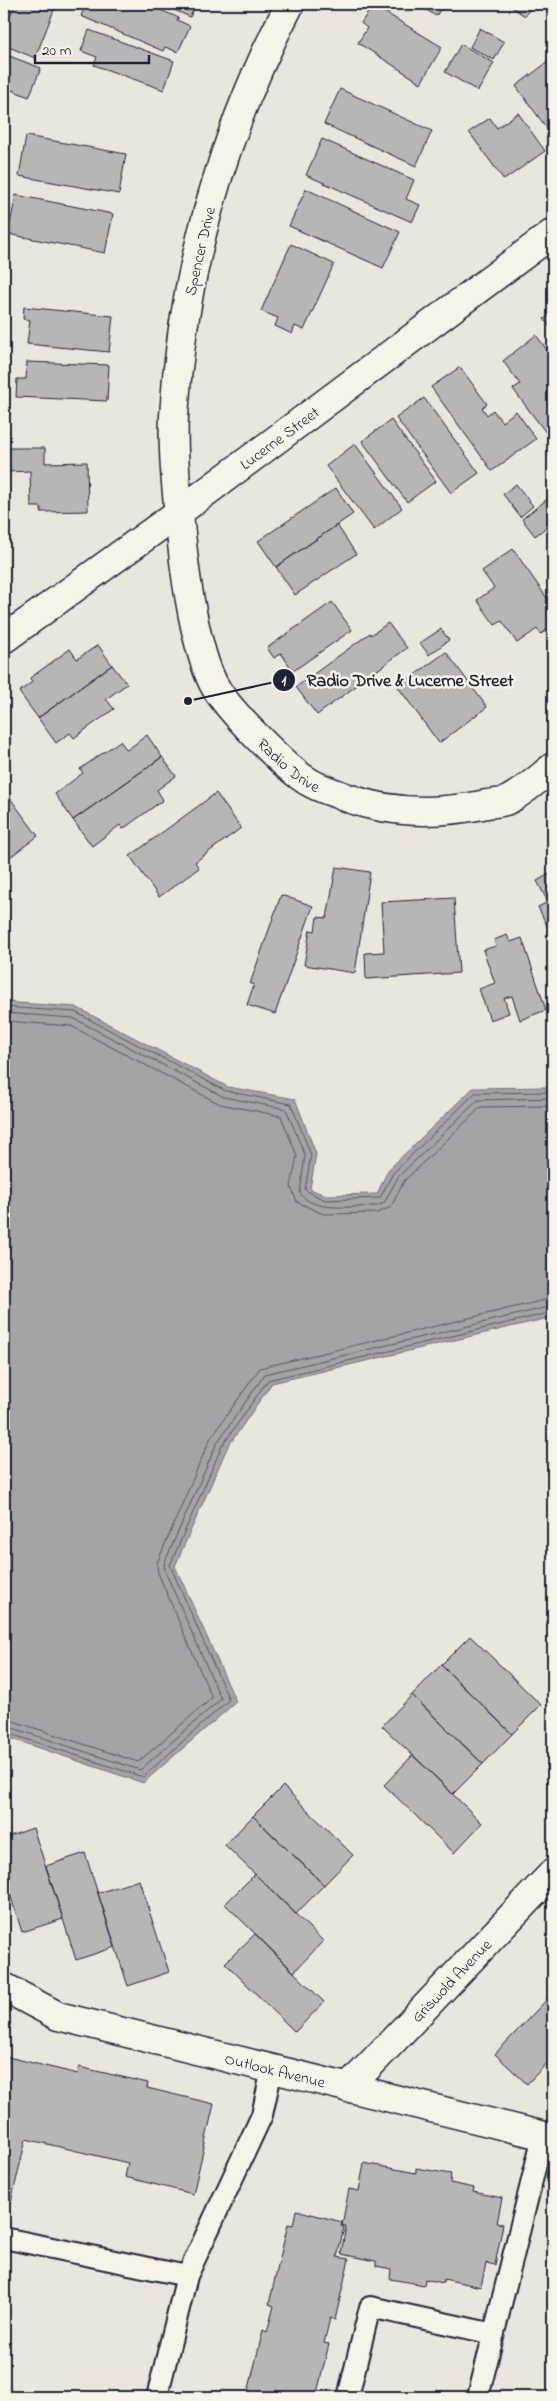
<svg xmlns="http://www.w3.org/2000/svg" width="557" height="2401" viewBox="0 0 557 2401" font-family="'Indie Flower',sans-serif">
	<rect width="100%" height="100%" fill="#eae6de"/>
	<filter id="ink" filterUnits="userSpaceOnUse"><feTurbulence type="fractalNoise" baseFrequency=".02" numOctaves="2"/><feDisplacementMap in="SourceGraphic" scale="10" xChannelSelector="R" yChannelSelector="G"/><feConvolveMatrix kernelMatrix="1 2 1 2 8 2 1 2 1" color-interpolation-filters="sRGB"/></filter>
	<g filter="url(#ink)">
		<!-- water -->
		<path fill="#a6a3a6" stroke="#716f7b" d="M4,1002l72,5 152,80 67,12 21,55 -6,35 15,6 52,-1 11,-24 85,-82 80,-1v230l-281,66 -45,65 -52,118 61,136 -93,81 -139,-47z"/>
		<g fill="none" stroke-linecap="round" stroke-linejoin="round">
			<!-- shore -->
			<path stroke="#575666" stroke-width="1" d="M4,1007l71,5 151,79 65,13 20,51 -6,35 20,10 55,-2 13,-25 82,-80 78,-1
				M4,1013l69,5 151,79 62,12 19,46 -5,38c11,20 57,13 77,13l7,-3 14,-26 80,-77 75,-2
				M4,1021l67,5 149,78 61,12 16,40 -6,31 6,15 26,12 54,-1 14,-6 13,-26 77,-74 72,-1
				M4,1718l134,44 74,-64 -54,-125 -1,-10 53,-124 50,-71 293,-70
				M4,1725l136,45 81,-71 -56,-128 -1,-7 53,-121 48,-69 288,-68
				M4,1732l139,45 86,-77 -59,-135 52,-119 46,-66 285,-68"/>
		</g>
		<!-- building -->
		<path fill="#b8b6b5" stroke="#22223b" d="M15,4h24l15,6 -19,48 -31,-13v-14z
			M86,4h61l32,14 -2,2 13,6 -12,26 -13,-5 -2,4 -82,-35z
			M161,4h35l-6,13z
			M417,4h27l-8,12z
			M507,4h26l-8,12z
			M373,5l69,42 -21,36 -63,-40 9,-15 -6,-5z
			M480,28l24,14 -10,18 -24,-13z
			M89,30l85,31 -10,29 -70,-25 3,-8 -16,-6z
			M461,44l33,19 -16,28 -33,-19z
			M4,54l37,14 -12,29 -25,-10z
			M553,58v74l-2,2 -35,-48z
			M340,89l92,42 -16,35 -92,-42z
			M518,113l27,38 -41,29 -35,-48 21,-14 7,10z
			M26,136l100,18 -7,40 -100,-18z
			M322,139l92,41 -8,19 14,6 -8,17 -106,-47z
			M306,189l94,43 -17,36 -94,-42z
			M16,195l97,19 -8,39 -97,-19z
			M291,244l43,20 -30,66 -9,-4 -3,8 -17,-8 3,-8 -17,-7z
			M24,307l89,9 -4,36 -82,-8 3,-24 -7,-1z
			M553,313v18l-9,-12z
			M536,335l17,23v71l-6,5 -34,-45 7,-5 -17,-23z
			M27,362l82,3 -2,36 -91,-4 1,-18h9z
			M460,367l27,37 -5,4 5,7 6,-5 9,12 14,-11 20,28 -44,32 -61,-84z
			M424,398l55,75 -28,20 -55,-75z
			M391,420l45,61 -29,21 -45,-61z
			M355,444l47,64 -28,22 -48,-64z
			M4,448h41v15l42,-1 1,49 -47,1v-5h-10l-1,-36 -26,1z
			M516,484l17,22 -13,11 -17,-23z
			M336,488l17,26 -77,53 -18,-26z
			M550,497l3,4v21l-18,14 -13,-17z
			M337,525l19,29 -61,41 -19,-28z
			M513,549l40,58v10l-3,3 3,6 -12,8 -4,-5 -20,14 -15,-22 -7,4 -18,-25 17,-12 -12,-17z
			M332,602l20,28 -59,41 -12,-18 -7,5 -7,-10z
			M388,623l19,25 -90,67 -21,-28 74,-54 1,2z
			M441,629l8,11 -20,15 -9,-12z
			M98,645l14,20 -74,53 -19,-26 13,-10 -2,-4 40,-29 7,10z
			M446,652l41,55 -48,36 -41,-56z
			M112,665l15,19 -21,15 8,10 -40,29 -4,-5 -14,10 -18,-25z
			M147,735l15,22 -89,63 -18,-26 28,-21 -3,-4 40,-28 7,9z
			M162,757l14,19 -19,14 6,10 -40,29 -3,-4 -28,21 -19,-26z
			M4,790l34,46 -28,21 -6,-8z
			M216,793l25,35 -46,34 4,6 -40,29 -29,-41z
			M336,867l34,5 -15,101 -51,-8 6,-35 5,1 2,-14 10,1z
			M553,872v66l-15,-31 10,-5 -11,-21z
			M281,895l32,11 -38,108 -28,-9 7,-21h-4z
			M454,898l5,75 -93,6 -1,-26 19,-1 -3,-50z
			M507,935l3,7 12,-4 24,72 -26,10 -8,-24 -8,2 5,15 -19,7 -11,-31 16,-6 -12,-33 13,-4 -2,-6z
			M470,1636l71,69 -29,29 -71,-69z
			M441,1665l71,69 -29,30 -71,-69z
			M412,1695l71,69 -30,30 -71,-68z
			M413,1755l69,68 -28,30 -70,-68z
			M283,1786l70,69 -29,30 -71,-69z
			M253,1816l71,69 -28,29 -71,-69z
			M33,1828l30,91 -41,13 -18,-57v-37z
			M85,1853l30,94 -39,13 -30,-94z
			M255,1874l68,67 -29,31 -69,-68z
			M4,1875l6,18 -6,2z
			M139,1880l30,92 -41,14 -30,-93z
			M255,1934l69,68 -29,30 -70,-69z
			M553,1993v64l-26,27 -32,-30z
			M4,2056l74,18 1,-7 69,16 -1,5 67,16 -21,90 -68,-17 3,-14 -102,-24 -15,63 -7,-2z
			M364,2163l52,10v-5l35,6 -1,9 24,5 -1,4 29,6 -5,25 6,1 -8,41 -9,-2 -5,24 -37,-8 -1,4 -18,-4 -1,6 -34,-6 1,-10 -15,-3v-5l-35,-7 5,-28 -4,-1 7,-36 10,2z
			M296,2210l46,12 -1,4 3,1 -7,30 12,2 -14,61 -5,-2 -6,25 5,1 -13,53h-69l16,-67 4,2 7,-26 -5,-2 19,-80 5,1z"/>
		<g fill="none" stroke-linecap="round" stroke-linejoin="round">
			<!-- lane casing -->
			<g stroke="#22223b" stroke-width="24">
				<path id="lane" d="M4,2238l183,38
					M157,2397l30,-121 75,-161 10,-46
					M348,2397l22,-90 124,27
					M478,2397l65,-261"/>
			</g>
			<!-- street casing -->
			<g stroke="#22223b" stroke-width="31">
				<g id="street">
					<path id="s1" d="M290,4c-67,127 -108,269 -116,412 -2,39 4,89 8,127 4,40 14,105 31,140 12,24 73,86 96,99 11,7 25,10 36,15 45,17 95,17 142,7 6,-1 15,-1 21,-4 16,-8 31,-22 45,-33"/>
					<path id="s2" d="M4,639l174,-126 375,-280"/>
					<path id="s3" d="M4,1987l54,29 495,122"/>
					<path id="s4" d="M348,2088l205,-215"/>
				</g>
			</g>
			<!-- lane -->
			<use href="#lane" stroke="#f7f3e8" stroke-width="20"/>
			<!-- street -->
			<use href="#street" stroke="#f7f3e8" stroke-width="28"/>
		</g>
	</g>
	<g text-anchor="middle" stroke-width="5" stroke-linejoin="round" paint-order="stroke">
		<!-- street labels -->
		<g font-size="16" fill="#22223b" stroke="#f7f3e8">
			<text transform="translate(199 251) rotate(-77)" y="6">Spencer Drive</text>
			<text dy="6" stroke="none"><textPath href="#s2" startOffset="341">Lucerne Street</textPath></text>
			<text dy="6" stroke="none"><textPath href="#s1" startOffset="815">Radio Drive</textPath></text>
			<text dy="6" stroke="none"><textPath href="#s4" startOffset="149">Griswold Avenue</textPath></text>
			<text dy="6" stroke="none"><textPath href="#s3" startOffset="285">Outlook Avenue</textPath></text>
		</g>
	</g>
	<!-- callouts -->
	<path fill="none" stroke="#22223b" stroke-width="2" d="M188 701L284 680"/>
	<g fill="#22223b" stroke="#f7f3e8" stroke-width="2">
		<circle cx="188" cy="701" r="5"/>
		<circle cx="284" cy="680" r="12"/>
	</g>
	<g font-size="15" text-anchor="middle" font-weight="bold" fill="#fff">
		<text x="284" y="685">1</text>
	</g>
	<g font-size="18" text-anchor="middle" font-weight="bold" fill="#22223b" stroke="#f7f3e8" stroke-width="5" stroke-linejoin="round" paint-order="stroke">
		<text x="410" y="686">Radio Drive &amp; Lucerne Street</text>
	</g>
	<!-- margin -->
	<rect width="557" height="2401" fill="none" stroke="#f7f3e8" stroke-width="20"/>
	<rect x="10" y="10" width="537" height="2381" fill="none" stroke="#22223b" stroke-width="2" filter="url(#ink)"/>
	<!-- scale -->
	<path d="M35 55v8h114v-8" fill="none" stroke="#22223b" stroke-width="2.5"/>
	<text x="42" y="55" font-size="15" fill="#22223b" stroke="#f7f3e8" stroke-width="4" paint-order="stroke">20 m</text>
</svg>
